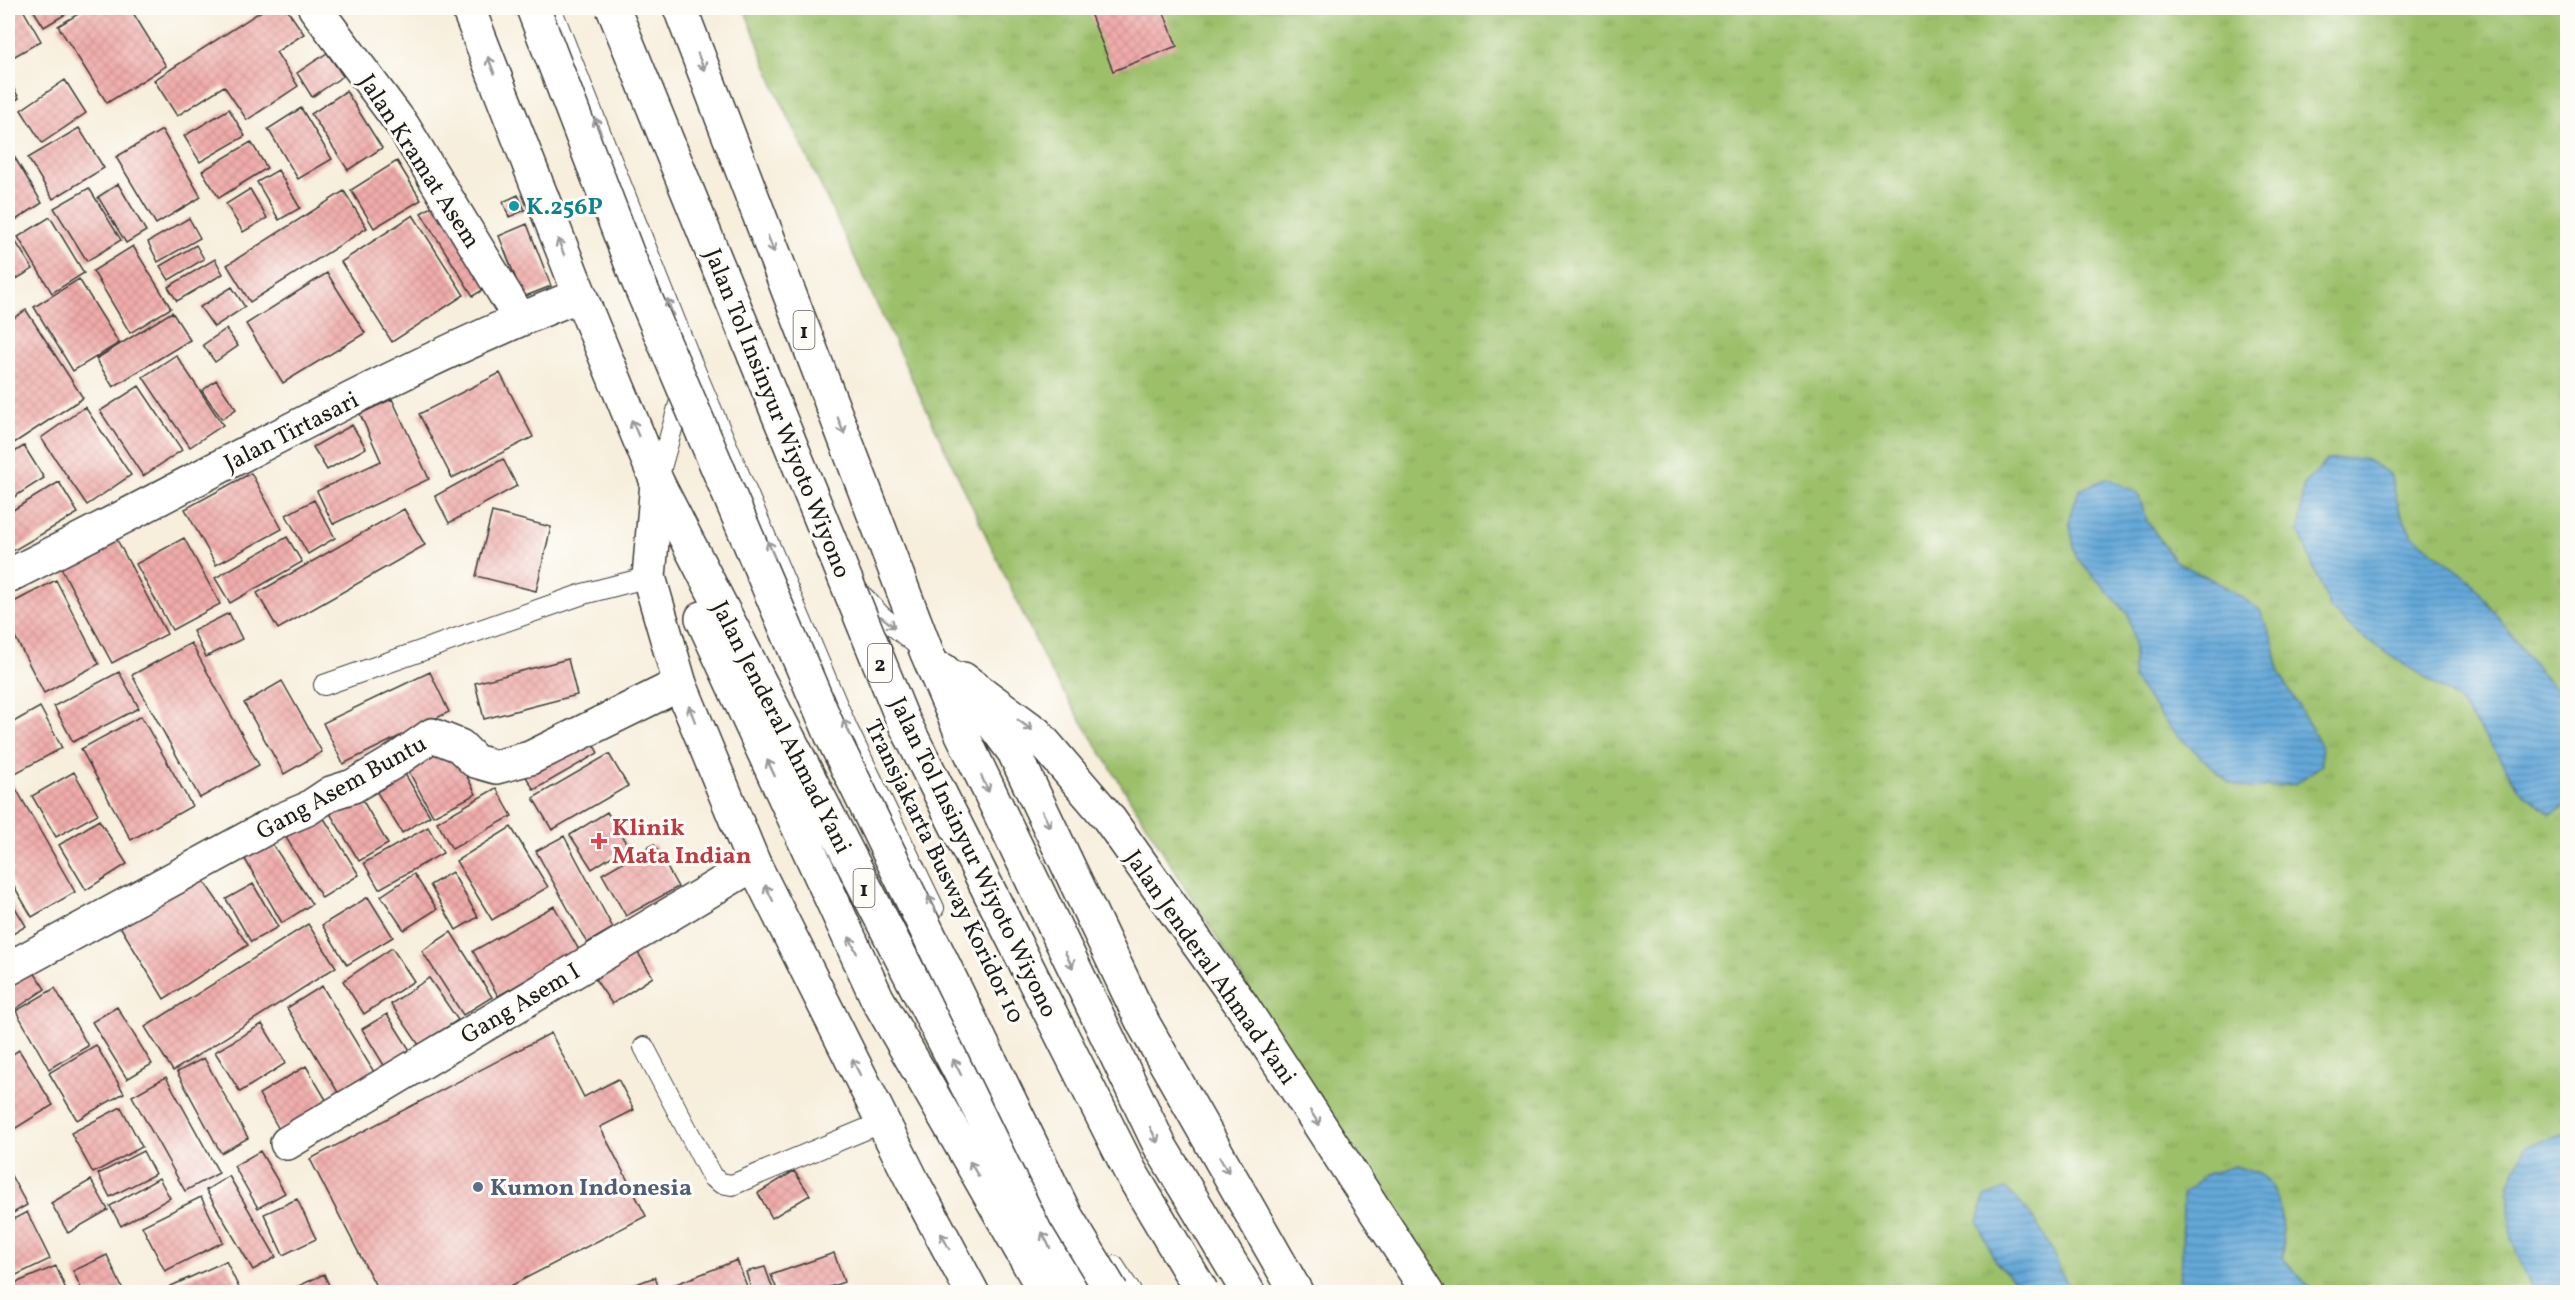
<svg xmlns="http://www.w3.org/2000/svg" width="2575" height="1300" viewBox="0 0 2575 1300" font-family="Vollkorn,serif">
	<defs>
		<pattern id="grass-tufts" width="24" height="20" patternUnits="userSpaceOnUse" patternTransform="scale(1.5)"><rect width="24" height="20" fill="#9cc06a"/><path d="M3 7l-1-3M5 7V3M7 7l1-3M15 17l-1-3M17 17v-4M19 17l1-3" fill="none" stroke="#86a45b"/></pattern>
		<pattern id="water-rules" width="6" height="5" patternUnits="userSpaceOnUse" patternTransform="scale(1.5)"><rect width="6" height="5" fill="#64a8d9"/><path d="M0 2.5h6" fill="none" stroke="#5288af"/></pattern>
		<pattern id="building-cross-hatch" width="8" height="8" patternUnits="userSpaceOnUse" patternTransform="scale(1.5)"><rect width="8" height="8" fill="#f0acaa"/><path d="M0 0l8 8M0 8l8-8" fill="none" stroke="#cd9392"/></pattern>
	</defs>
	<rect width="100%" height="100%" fill="#fdfcf7"/>
	<filter id="ink" filterUnits="userSpaceOnUse"><feTurbulence type="fractalNoise" baseFrequency=".0167" numOctaves="2"/><feDisplacementMap in="SourceGraphic" scale="12" xChannelSelector="R" yChannelSelector="G"/><feConvolveMatrix kernelMatrix="1 2 1 2 8 2 1 2 1" color-interpolation-filters="sRGB"/></filter>
	<filter id="wash" filterUnits="userSpaceOnUse"><feTurbulence type="fractalNoise" baseFrequency=".008" numOctaves="4" result="noise"/><feDisplacementMap in="SourceGraphic" scale="24" xChannelSelector="R" yChannelSelector="G"/><feGaussianBlur stdDeviation="1.35" result="paint"/><feColorMatrix in="noise" values="0 0 0 0 0 0 0 0 0 0 0 0 0 0 0 0 0 1.4 0 .05"/><feComposite in="paint" operator="in"/></filter>
	<g filter="url(#wash)">
		<rect width="100%" height="100%" fill="#f7eedc"/>
		<!-- grass -->
		<path fill="url(#grass-tufts)" stroke="#5c6e43" stroke-width="1.5" d="M744,8h1823v1284h-1126l-183,-288 -209,-335 -272,-576z"/>
		<!-- water -->
		<path fill="url(#water-rules)" stroke="#40627a" stroke-width="1.5" d="M2364,458l26,16 10,38 12,23 58,45 69,91 28,31v102l-16,10 -30,-22 -26,-41 -38,-52 -102,-67 -25,-24 -31,-76 4,-46 24,-26z
			M2108,478l30,15 9,28 28,40 51,26 34,23 14,34 5,28 42,73 1,20 -27,19 -42,5 -24,-6 -59,-55 -37,-49 1,-34 -6,-31 -52,-57 -7,-36 10,-31z
			M2562,1134l6,4 -1,154h-36l1,-3 -21,-50 -3,-53 18,-40z
			M2235,1166c8,3 19,5 27,10 22,13 20,59 21,82l31,34h-137l5,-31 1,-67 24,-20z
			M2005,1189c34,26 49,65 65,103h-44l-31,-31 -17,-39 7,-25z"/>
		<g id="blocks">
			<!-- building -->
			<path fill="url(#building-cross-hatch)" d="M8,8h14l19,33 -33,19z
				M32,8h44l-32,19z
				M88,8h42l36,58 -59,37 -49,-77z
				M266,8h20l18,26 -28,18 22,34 -51,34 -23,-34 -47,30 -23,-36z
				M1088,8h74l15,38 -64,25z
				M327,53l16,23 -31,21 -15,-24z
				M8,79l11,19 -11,7z
				M65,80l21,33 -44,30 -21,-33z
				M346,91l36,57 -34,22 -37,-56z
				M301,108l31,51 -34,20 -30,-50z
				M229,109l16,27 -45,26 -16,-26z
				M79,128l25,40 -51,31 -25,-41z
				M162,130l39,67 -45,27 -40,-67z
				M251,142l16,26 -48,30 -17,-27z
				M12,153l30,50 -34,22v-69z
				M397,161l24,39 -47,28 -23,-38z
				M278,170l22,38 -21,12 -22,-38z
				M118,184l28,47 -20,12 -28,-46z
				M89,188l32,52 -34,21 -33,-53z
				M250,189l17,29 -24,14 -17,-28z
				M344,191l23,37 -117,74 -23,-37z
				M518,195l7,15 -16,7 -6,-15z
				M442,200l52,83 -21,13 -52,-83z
				M413,215l51,80 -72,47 -51,-80z
				M50,217l34,56 -32,20 -34,-56z
				M189,218l11,20 -42,24 -10,-20z
				M527,224l24,62 -28,11 -24,-61z
				M12,236l21,33 -25,15v-45z
				M196,245l8,14 -35,21 -9,-14z
				M133,246l38,62 -41,25 -37,-62z
				M215,259l8,15 -46,27 -9,-14z
				M327,273l38,60 -82,50 -37,-59z
				M79,279l40,64 -46,28 -39,-64z
				M232,287l13,20 -31,20 -14,-20z
				M26,310l57,88 -75,49v-125z
				M172,312l18,28 -77,47 -17,-28z
				M226,329l12,17 -23,16 -12,-17z
				M176,355l47,70 -33,22 -47,-70z
				M500,373l33,64 -81,41 -33,-64z
				M216,380l20,29 -14,10 -20,-28z
				M139,386l43,64 -39,26 -43,-65z
				M392,399l37,80 -96,45 -16,-33 64,-30 -21,-47z
				M85,407l46,68 -44,30 -46,-67z
				M352,425l14,23 -39,22 -14,-23z
				M24,446l20,32 -36,23v-45z
				M503,459l14,27 -68,37 -14,-27z
				M251,473l31,56 -66,36 -31,-56z
				M59,482l19,31 -67,39 -3,-6v-33z
				M314,500l21,38 -27,16 -22,-39z
				M404,509l21,36 -147,84 -21,-36z
				M492,512l59,15 -15,64 -60,-15z
				M115,536l52,98 -55,29 -52,-97z
				M287,537l15,25 -72,41 -15,-25z
				M184,538l36,66 -48,26 -36,-66z
				M56,580l43,84 -55,29 -36,-70v-18z
				M229,613l13,26 -36,18 -13,-26z
				M191,643l68,122 -59,33 -68,-123z
				M568,659l9,36 -93,24 -9,-36z
				M119,672l20,36 -66,34 -19,-36z
				M430,672l19,40 -106,52 -20,-41z
				M282,681l40,71 -38,22 -40,-71z
				M40,707l22,41 -52,28 -2,-6v-45z
				M141,716l51,90 -61,34 -50,-91z
				M587,733l11,20 -64,37 -12,-20z
				M450,744l26,50 -43,22 -26,-48z
				M609,754l19,32 -76,44 -19,-32z
				M402,769l28,47 -28,17 -29,-47z
				M74,772l24,42 -42,23 -24,-41z
				M10,778l65,114 -43,25 -24,-41v-97z
				M496,788l16,28 -60,33 -15,-27z
				M356,789l32,55 -29,17 -33,-54z
				M317,807l42,68 -37,23 -41,-69z
				M607,812l21,34 -36,23 -22,-34z
				M99,820l28,44 -41,26 -27,-45z
				M428,827l15,26 -64,36 -15,-26z
				M511,827l37,60 -56,33 -36,-59z
				M267,836l45,68 -30,19 -43,-74z
				M564,836l49,92 -26,15 -51,-92z
				M654,844l24,43 -52,29 -24,-42z
				M452,872l26,45 -22,13 -26,-45z
				M198,873l50,72 -84,54 -49,-81z
				M414,874l23,35 -33,21 -23,-34z
				M253,884l25,43 -27,15 -25,-43z
				M8,896l18,30 -18,11z
				M368,897l25,40 -46,28 -25,-40z
				M554,906l25,44 -81,46 -25,-45z
				M308,924l28,43 -163,104 -28,-44z
				M451,932l41,65 -29,18 -41,-64z
				M392,948l22,33 -50,33 -21,-33z
				M635,948l18,29 -41,27 -19,-28z
				M26,960l19,29 -37,25v-43z
				M429,978l29,42 -39,25 -28,-41z
				M322,986l55,91 -35,22 -55,-91z
				M55,988l33,58 -39,23 -33,-58z
				M117,1007l35,57 -25,15 -35,-57z
				M387,1014l26,41 -25,17 -26,-43z
				M262,1024l24,39 -46,29 -25,-40z
				M551,1033l33,64 34,-18 16,31 -34,17 46,89 -147,76h-120l-69,-133z
				M96,1045l28,48 -47,27 -28,-47z
				M19,1050l34,55 -42,26 -3,-6v-68z
				M204,1058l44,80 -27,15 -44,-81z
				M306,1066l22,37 -48,28 -21,-37z
				M166,1077l53,96 -34,18 -53,-95z
				M121,1107l21,40 -49,26 -22,-40z
				M143,1151l12,23 -45,23 -12,-23z
				M260,1151l25,42 -27,15 -24,-42z
				M8,1170l19,35 -19,11z
				M794,1171l16,24 -38,23 -14,-25z
				M229,1176l47,81 -23,13 -47,-80z
				M159,1178l11,20 -49,28 -11,-20z
				M91,1180l17,30 -40,23 -17,-30z
				M201,1197l22,45 -58,29 -23,-45z
				M297,1199l19,40 -33,16 -19,-41z
				M27,1212l23,47 -42,20v-57z
				M834,1253l10,29 -29,10h-37l-7,-17z
				M107,1255l17,37h-41l-10,-21z
				M737,1260l11,29 -8,3h-67l-2,-6z
				M226,1261l14,29 -6,2h-63l-2,-5z
				M56,1266l11,26h-59v-6z
				M765,1267l9,25h-22l-6,-20z
				M324,1274l8,18h-46z
				M655,1277l5,15h-45z"/>
		</g>
	</g>
	<g filter="url(#ink)">
		<use href="#blocks" fill-opacity="0" stroke="#3d3c39" stroke-width="1.5"/>
		<g fill="none" stroke-linecap="round" stroke-linejoin="round">
			<!-- lane casing -->
			<g stroke="#3d3c39" stroke-width="22">
				<path id="lane" d="M551,8l140,353 156,367 87,180
					M657,482l26,-92
					M858,591l22,24 42,34
					M324,685l259,-91 66,-17
					M644,1047l68,130 9,6 11,2 151,-63
					M1114,1266l17,26"/>
			</g>
			<!-- street casing -->
			<g stroke="#3d3c39" stroke-width="36">
				<path id="street" d="M315,8l88,118 117,193
					M8,576c190,-94 374,-203 572,-281
					M8,969l273,-149 26,-11 24,-16 22,-7 39,-23 40,-28 28,11 15,15 21,6 34,-9 150,-74
					M287,1143l467,-279"/>
			</g>
			<!-- secondary casing -->
			<g stroke="#3d3c39" stroke-width="36">
				<path id="secondary" d="M657,482l-8,95 31,107 74,180 158,316 60,112
					M963,679l73,54 71,83 136,191 185,285"/>
			</g>
			<!-- highway casing -->
			<g stroke="#3d3c39" stroke-width="36">
				<path id="highway" d="M468,8l112,287 77,187 416,810
					M680,8l247,645 34,79 199,414 88,146
					M702,618l175,380 168,294
					M943,670l51,55 20,27 129,271 153,269"/>
			</g>
			<!-- lane -->
			<use href="#lane" stroke="#fff" stroke-width="20"/>
			<!-- street -->
			<use href="#street" stroke="#fff" stroke-width="33"/>
			<!-- secondary -->
			<use href="#secondary" stroke="#fff" stroke-width="33"/>
			<!-- highway -->
			<use href="#highway" stroke="#fff" stroke-width="33"/>
			<!-- highway-bridge casing -->
			<g stroke="#3d3c39" stroke-width="36" stroke-linecap="butt">
				<path id="highway-bridge" d="M533,8l103,268 195,458 235,482 46,76
					M613,8l288,708 229,455 72,121"/>
			</g>
			<!-- highway-bridge -->
			<use href="#highway-bridge" stroke="#fff" stroke-width="33"/>
		</g>
		<!-- one-way arrows -->
		<defs><path id="oneway-shaft" d="M-6 0H5M1.5-3L5.5 0L1.5 3" fill="none" stroke-width="1.6" stroke-linecap="round" stroke-linejoin="round" transform="scale(1.5)"/></defs>
		<g stroke="#999">
			<use href="#oneway-shaft" transform="translate(701 62) rotate(69)"/>
			<use href="#oneway-shaft" transform="translate(491 65) rotate(-111)"/>
			<use href="#oneway-shaft" transform="translate(598 126) rotate(-112)"/>
			<use href="#oneway-shaft" transform="translate(771 244) rotate(69)"/>
			<use href="#oneway-shaft" transform="translate(561 247) rotate(-111)"/>
			<use href="#oneway-shaft" transform="translate(670 307) rotate(-112)"/>
			<use href="#oneway-shaft" transform="translate(841 426) rotate(69)"/>
			<use href="#oneway-shaft" transform="translate(635 428) rotate(-113)"/>
			<use href="#oneway-shaft" transform="translate(771 549) rotate(-113)"/>
			<use href="#oneway-shaft" transform="translate(888 622) rotate(39)"/>
			<use href="#oneway-shaft" transform="translate(692 714) rotate(-112)"/>
			<use href="#oneway-shaft" transform="translate(1025 725) rotate(36)"/>
			<use href="#oneway-shaft" transform="translate(847 728) rotate(-115)"/>
			<use href="#oneway-shaft" transform="translate(771 768) rotate(-115)"/>
			<use href="#oneway-shaft" transform="translate(985 784) rotate(65)"/>
			<use href="#oneway-shaft" transform="translate(1046 819) rotate(64)"/>
			<use href="#oneway-shaft" transform="translate(769 893) rotate(-117)"/>
			<use href="#oneway-shaft" transform="translate(932 904) rotate(-116)"/>
			<use href="#oneway-shaft" transform="translate(853 945) rotate(-115)"/>
			<use href="#oneway-shaft" transform="translate(1069 960) rotate(64)"/>
			<use href="#oneway-shaft" transform="translate(856 1067) rotate(-117)"/>
			<use href="#oneway-shaft" transform="translate(957 1067) rotate(-117)"/>
			<use href="#oneway-shaft" transform="translate(1315 1118) rotate(57)"/>
			<use href="#oneway-shaft" transform="translate(1154 1135) rotate(64)"/>
			<use href="#oneway-shaft" transform="translate(1224 1165) rotate(60)"/>
			<use href="#oneway-shaft" transform="translate(974 1169) rotate(-120)"/>
			<use href="#oneway-shaft" transform="translate(1046 1240) rotate(-117)"/>
			<use href="#oneway-shaft" transform="translate(945 1241) rotate(-118)"/>
		</g>
	</g>
	<!-- markers -->
	<circle fill="#0f9aa8" stroke="#fdfcf7" stroke-width="2" cx="514" cy="206" r="6"/>
	<path fill="#e0444e" stroke="#fdfcf7" stroke-width="2" d="M596 832h6v6h6v6h-6v6h-6v-6h-6v-6h6z"/>
	<circle fill="#5c6f8a" stroke="#fdfcf7" stroke-width="2" cx="478" cy="1187" r="6"/>
	<g text-anchor="middle" stroke-width="6" stroke-linejoin="round" paint-order="stroke">
		<!-- shield labels -->
		<g fill="#fdfcf7" stroke="#605f5e" stroke-width="1.5">
			<rect x="793.5" y="311" width="21" height="38" rx="4.5"/>
			<rect x="868" y="644" width="24" height="38" rx="4.5"/>
			<rect x="853.5" y="869" width="21" height="38" rx="4.5"/>
		</g>
		<g font-size="22" font-weight="bold" fill="#1c1c1c">
			<text x="804" y="338">1</text>
			<text x="880" y="671">2</text>
			<text x="864" y="896">1</text>
		</g>
		<!-- street labels -->
		<g font-size="24" fill="#1c1c1c" stroke="#fdfcf7">
			<text transform="translate(420 161) rotate(57)" y="8">Jalan Kramat Asem</text>
			<text transform="translate(778 413) rotate(68)" y="8">Jalan Tol Insinyur Wiyoto Wiyono</text>
			<text transform="translate(291 431) rotate(-27)" y="8">Jalan Tirtasari</text>
			<text transform="translate(782 727) rotate(63)" y="8">Jalan Jenderal Ahmad Yani</text>
			<text transform="translate(341 787) rotate(-29)" y="8">Gang Asem Buntu</text>
			<text transform="translate(974 857) rotate(64)" y="8">Jalan Tol Insinyur Wiyoto Wiyono</text>
			<text transform="translate(945 871) rotate(64)" y="8">Transjakarta Busway Koridor 10</text>
			<text transform="translate(1211 967) rotate(55)" y="8">Jalan Jenderal Ahmad Yani</text>
			<text transform="translate(520 1003) rotate(-31)" y="8">Gang Asem I</text>
		</g>
		<!-- culture labels -->
		<g font-size="24" font-weight="bold" fill="#0d838f" stroke="#fdfcf7" text-anchor="start">
			<text x="526" y="214">K.256P</text>
		</g>
		<!-- health labels -->
		<g font-size="24" font-weight="bold" fill="#be3a42" stroke="#fdfcf7" text-anchor="start">
			<text x="612" y="835">Klinik<tspan x="612" dy="28">Mata Indian</tspan></text>
		</g>
		<!-- service labels -->
		<g font-size="24" font-weight="bold" fill="#4e5e75" stroke="#fdfcf7" text-anchor="start">
			<text x="490" y="1195">Kumon Indonesia</text>
		</g>
	</g>
	<!-- margin -->
	<rect width="2575" height="1300" fill="none" stroke="#fdfcf7" stroke-width="30"/>
</svg>
